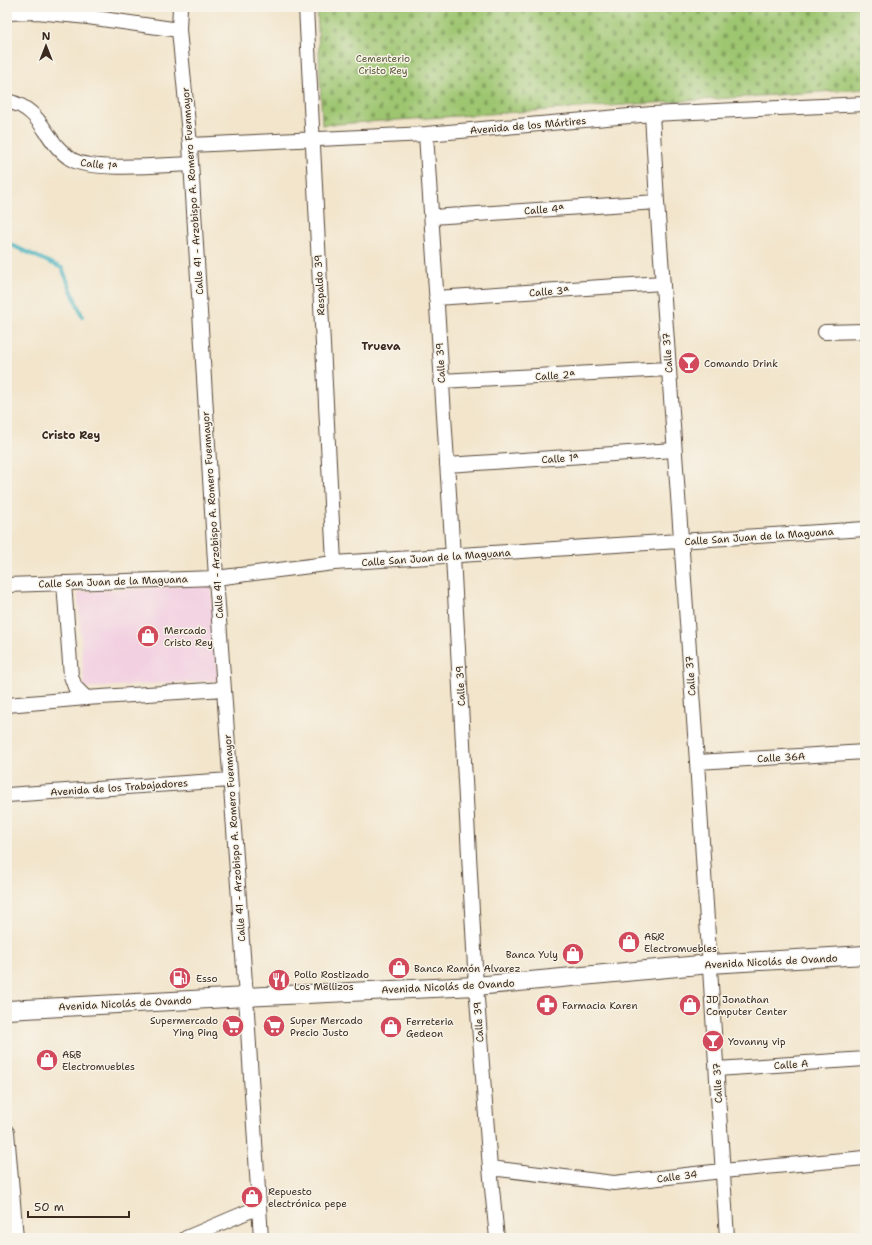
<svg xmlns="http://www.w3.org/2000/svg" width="872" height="1245" viewBox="0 0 872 1245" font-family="'Shantell Sans',sans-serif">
	<defs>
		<pattern id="cemetery-stones" width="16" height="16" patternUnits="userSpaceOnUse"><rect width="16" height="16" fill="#9ec671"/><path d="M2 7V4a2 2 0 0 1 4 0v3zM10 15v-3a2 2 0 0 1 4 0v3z" fill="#82a15c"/></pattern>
	</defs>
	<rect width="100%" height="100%" fill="#f7f3e8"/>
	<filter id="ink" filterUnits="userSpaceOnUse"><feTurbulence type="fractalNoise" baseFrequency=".025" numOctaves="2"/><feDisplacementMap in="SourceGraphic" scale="8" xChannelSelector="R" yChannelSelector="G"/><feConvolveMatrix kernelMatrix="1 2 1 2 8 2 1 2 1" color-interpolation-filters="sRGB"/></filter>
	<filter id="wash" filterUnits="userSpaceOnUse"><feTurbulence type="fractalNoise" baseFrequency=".012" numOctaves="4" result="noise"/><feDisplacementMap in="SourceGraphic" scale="16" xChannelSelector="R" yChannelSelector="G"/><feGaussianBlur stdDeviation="0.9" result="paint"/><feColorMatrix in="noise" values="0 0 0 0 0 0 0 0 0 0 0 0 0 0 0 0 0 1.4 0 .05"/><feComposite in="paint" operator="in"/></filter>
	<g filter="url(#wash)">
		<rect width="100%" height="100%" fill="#f2e5cc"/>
		<!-- built -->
		<path fill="#f2cfe1" d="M212,584l6,96 -134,8 -6,-96z"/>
		<!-- cemetery -->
		<path fill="url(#cemetery-stones)" stroke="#6c7848" d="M317,7h548v82l-543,36z"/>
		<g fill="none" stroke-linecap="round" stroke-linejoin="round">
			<!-- stream -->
			<path stroke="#44b2c0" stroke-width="4" d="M7,243l55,25 20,48"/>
		</g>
	</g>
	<g filter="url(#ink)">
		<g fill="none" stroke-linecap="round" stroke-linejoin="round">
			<!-- minor casing -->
			<g stroke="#564638" stroke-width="16">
				<path id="minor" d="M180,7l-1,23 11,115 26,433 30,419 15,241
					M306,7l28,556
					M7,13l30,-1 51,5 91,13
					M7,101c37,8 37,41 64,58 19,13 95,6 120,5
					M652,114l5,88 40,560 30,476
					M426,134l27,422 23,430 14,182 7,70
					M190,145l236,-11 226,-20 213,-10
					M432,217l225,-15
					M436,298l226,-15
					M825,332l40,-1
					M441,381l227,-12
					M447,465l227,-15
					M64,583l7,93 4,11 11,11 138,-9
					M7,585l209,-7 118,-15 531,-34
					M7,705l79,-7
					M697,762l168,-10
					M7,795l223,-15
					M717,1069l148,-10
					M7,1132l9,106
					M490,1168l124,15 108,-12 143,-13
					M186,1238l73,-31"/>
			</g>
			<!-- tertiary casing -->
			<g stroke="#564638" stroke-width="20">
				<path id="tertiary" d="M7,1010l239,-13 230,-11 234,-22 155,-9"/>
			</g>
			<!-- minor -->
			<use href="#minor" stroke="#fff" stroke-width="14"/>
			<!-- tertiary -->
			<use href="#tertiary" stroke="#fff" stroke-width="18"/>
		</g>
	</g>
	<!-- icons -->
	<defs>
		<g id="bar-disc" transform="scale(1.15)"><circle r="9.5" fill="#d1495b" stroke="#f7f3e8"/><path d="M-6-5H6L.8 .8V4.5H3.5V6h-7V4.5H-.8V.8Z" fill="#fff"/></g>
		<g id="shop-disc" transform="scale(1.15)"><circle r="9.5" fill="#d1495b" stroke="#f7f3e8"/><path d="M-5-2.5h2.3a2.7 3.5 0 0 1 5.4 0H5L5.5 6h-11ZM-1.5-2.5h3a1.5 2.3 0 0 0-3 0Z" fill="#fff"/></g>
		<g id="fuel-disc" transform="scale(1.15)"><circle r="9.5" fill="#d1495b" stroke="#f7f3e8"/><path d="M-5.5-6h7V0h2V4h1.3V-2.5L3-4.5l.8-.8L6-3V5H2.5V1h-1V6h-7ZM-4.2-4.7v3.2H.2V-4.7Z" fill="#fff"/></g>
		<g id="restaurant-disc" transform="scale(1.15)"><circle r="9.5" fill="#d1495b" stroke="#f7f3e8"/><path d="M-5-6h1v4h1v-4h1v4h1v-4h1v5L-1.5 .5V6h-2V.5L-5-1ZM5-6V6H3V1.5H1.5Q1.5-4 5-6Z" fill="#fff"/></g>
		<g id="pharmacy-disc" transform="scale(1.15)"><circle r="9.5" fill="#d1495b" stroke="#f7f3e8"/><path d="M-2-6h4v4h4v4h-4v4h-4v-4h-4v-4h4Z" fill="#fff"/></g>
		<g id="supermarket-disc" transform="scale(1.15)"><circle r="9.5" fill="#d1495b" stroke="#f7f3e8"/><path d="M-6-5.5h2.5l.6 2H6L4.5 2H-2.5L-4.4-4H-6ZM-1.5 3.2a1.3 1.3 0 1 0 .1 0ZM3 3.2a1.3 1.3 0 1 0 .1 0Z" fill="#fff"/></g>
	</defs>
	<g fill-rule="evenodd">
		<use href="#bar-disc" x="689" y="363"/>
		<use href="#shop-disc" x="148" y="636"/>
		<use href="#shop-disc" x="629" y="942"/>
		<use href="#shop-disc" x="573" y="954"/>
		<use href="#shop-disc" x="399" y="968"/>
		<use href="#fuel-disc" x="180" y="978"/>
		<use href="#restaurant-disc" x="279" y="980"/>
		<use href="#pharmacy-disc" x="547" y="1005"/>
		<use href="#shop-disc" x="690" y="1005"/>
		<use href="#supermarket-disc" x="233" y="1026"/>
		<use href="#supermarket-disc" x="274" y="1026"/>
		<use href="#shop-disc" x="391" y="1027"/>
		<use href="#bar-disc" x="713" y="1041"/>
		<use href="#shop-disc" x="47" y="1060"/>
		<use href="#shop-disc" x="252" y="1197"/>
	</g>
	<g text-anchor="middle" stroke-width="3" stroke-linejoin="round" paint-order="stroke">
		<!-- park labels -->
		<g font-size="10" fill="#595937" stroke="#f7f3e8">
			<text x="383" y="62">Cementerio<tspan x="383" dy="12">Cristo Rey</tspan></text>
		</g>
		<!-- street labels -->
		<g font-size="10" fill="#3b2a1e" stroke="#f7f3e8">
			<text transform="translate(528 125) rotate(-5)" y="4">Avenida de los Mártires</text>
			<text transform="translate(99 164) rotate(7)" y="4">Calle 1ª</text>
			<text transform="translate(192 191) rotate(-94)" y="4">Calle 41 - Arzobispo A. Romero Fuenmayor</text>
			<text transform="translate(544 209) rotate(-4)" y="4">Calle 4ª</text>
			<text transform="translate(319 285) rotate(-93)" y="4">Respaldo 39</text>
			<text transform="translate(549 291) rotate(-4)" y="4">Calle 3ª</text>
			<text transform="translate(667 353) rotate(-94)" y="4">Calle 37</text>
			<text transform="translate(440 363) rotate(-93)" y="4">Calle 39</text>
			<text transform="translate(555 375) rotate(-3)" y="4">Calle 2ª</text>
			<text transform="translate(560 458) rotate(-4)" y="4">Calle 1ª</text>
			<text transform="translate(212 515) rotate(-94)" y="4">Calle 41 - Arzobispo A. Romero Fuenmayor</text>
			<text transform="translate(759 536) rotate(-4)" y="4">Calle San Juan de la Maguana</text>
			<text transform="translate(436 557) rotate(-4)" y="4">Calle San Juan de la Maguana</text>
			<text transform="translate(113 581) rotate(-2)" y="4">Calle San Juan de la Maguana</text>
			<text transform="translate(690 676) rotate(-94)" y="4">Calle 37</text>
			<text transform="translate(460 686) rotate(-93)" y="4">Calle 39</text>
			<text transform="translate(781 757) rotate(-3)" y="4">Calle 36A</text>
			<text transform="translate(119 787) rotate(-4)" y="4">Avenida de los Trabajadores</text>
			<text transform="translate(234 838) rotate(-94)" y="4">Calle 41 - Arzobispo A. Romero Fuenmayor</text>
			<text transform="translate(771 961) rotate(-3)" y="4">Avenida Nicolás de Ovando</text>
			<text transform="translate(448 986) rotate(-3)" y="4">Avenida Nicolás de Ovando</text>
			<text transform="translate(125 1003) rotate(-3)" y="4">Avenida Nicolás de Ovando</text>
			<text transform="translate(478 1022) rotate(-94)" y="4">Calle 39</text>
			<text transform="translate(791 1064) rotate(-4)" y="4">Calle A</text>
			<text transform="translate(717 1083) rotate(-93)" y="4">Calle 37</text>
			<text transform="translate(677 1176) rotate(-7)" y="4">Calle 34</text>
		</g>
		<!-- poi labels -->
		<g font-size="10" fill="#3b2a1e" stroke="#f7f3e8" text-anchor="start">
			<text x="704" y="367">Comando Drink</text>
			<text x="164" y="634">Mercado<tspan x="164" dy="12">Cristo Rey</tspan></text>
			<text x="644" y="940">A&amp;R<tspan x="644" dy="12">Electromuebles</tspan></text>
			<text x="558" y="958" text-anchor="end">Banca Yuly</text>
			<text x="414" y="972">Banca Ramón Alvarez</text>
			<text x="294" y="978">Pollo Rostizado<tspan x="294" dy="12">Los Mellizos</tspan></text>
			<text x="196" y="982">Esso</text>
			<text x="706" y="1003">JD Jonathan<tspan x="706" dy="12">Computer Center</tspan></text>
			<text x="562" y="1009">Farmacia Karen</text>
			<text x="218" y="1024" text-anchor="end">Supermercado<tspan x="218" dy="12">Ying Ping</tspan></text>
			<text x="290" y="1024">Super Mercado<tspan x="290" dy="12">Precio Justo</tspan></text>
			<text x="406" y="1025">Ferreteria<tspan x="406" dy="12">Gedeon</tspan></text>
			<text x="728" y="1045">Yovanny vip</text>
			<text x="62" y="1058">A&amp;B<tspan x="62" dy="12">Electromuebles</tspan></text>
			<text x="268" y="1195">Repuesto<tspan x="268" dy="12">electrónica pepe</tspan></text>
		</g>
		<!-- neighbourhood labels -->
		<g font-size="11" font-weight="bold" fill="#3b2a1e" stroke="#f7f3e8">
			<text x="381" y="350">Trueva</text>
			<text x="71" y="439">Cristo Rey</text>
		</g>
	</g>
	<!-- margin -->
	<rect width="872" height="1245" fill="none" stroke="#f7f3e8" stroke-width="24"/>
	<!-- north arrow -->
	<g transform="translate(46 46)" stroke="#f7f3e8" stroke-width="3" paint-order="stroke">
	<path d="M0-3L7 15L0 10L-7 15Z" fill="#3b2a1e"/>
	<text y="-6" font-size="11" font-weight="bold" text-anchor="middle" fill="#3b2a1e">N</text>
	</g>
	<!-- scale -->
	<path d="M28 1211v6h101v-6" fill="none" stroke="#3b2a1e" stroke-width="2"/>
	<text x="34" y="1211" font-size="12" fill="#3b2a1e" stroke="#f7f3e8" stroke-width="3" paint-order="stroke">50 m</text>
</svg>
